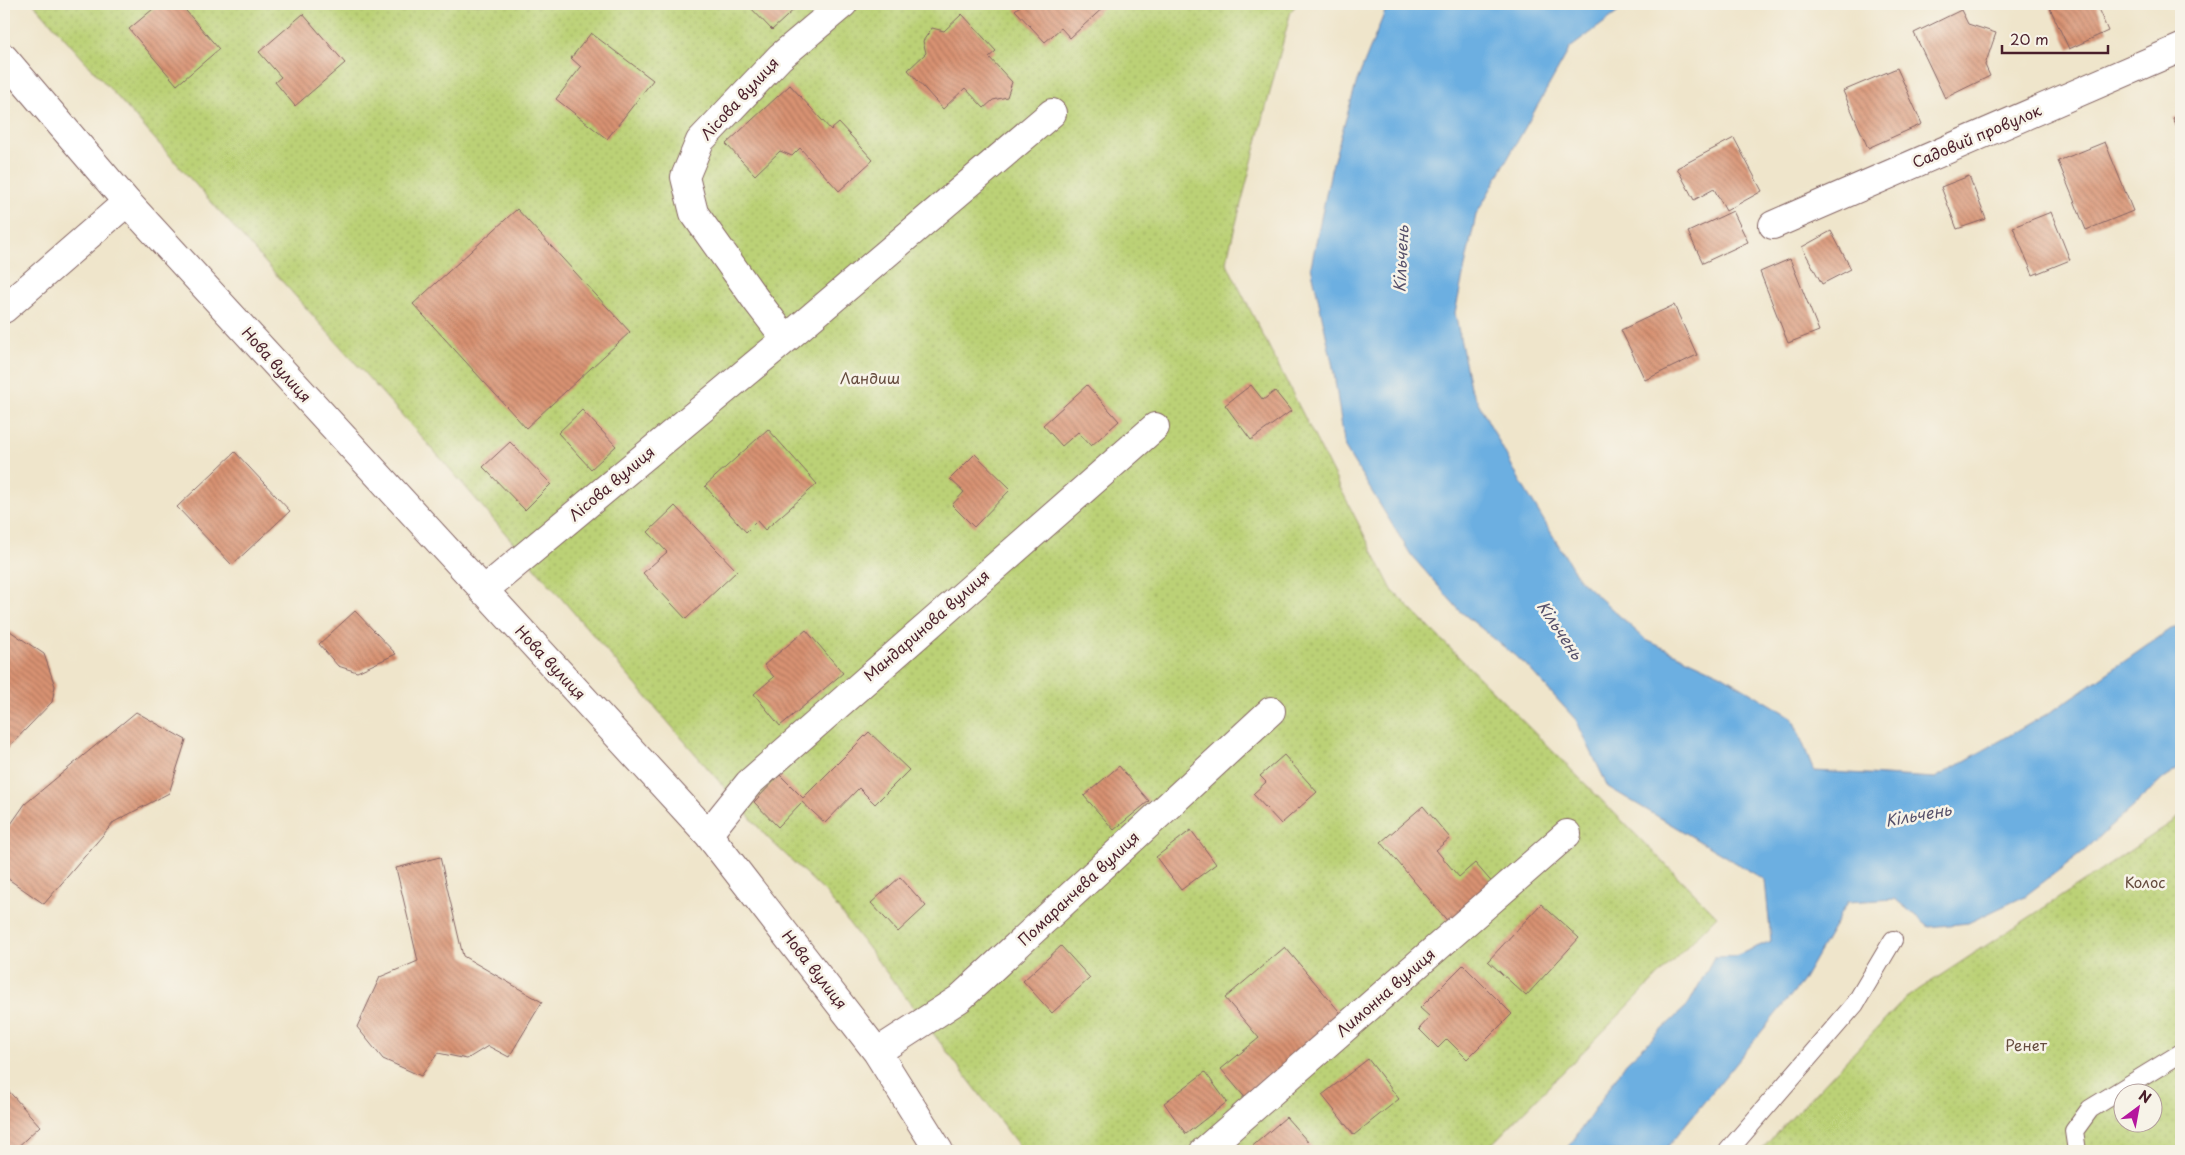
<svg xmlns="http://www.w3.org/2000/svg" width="2185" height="1155" viewBox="0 0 2185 1155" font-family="'Playpen Sans',sans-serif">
	<defs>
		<pattern id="garden-dots" width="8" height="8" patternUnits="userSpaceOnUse" patternTransform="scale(1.25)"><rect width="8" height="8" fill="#bbd176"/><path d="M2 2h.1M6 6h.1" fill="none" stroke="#a2b366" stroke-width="1.8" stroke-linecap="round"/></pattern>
		<pattern id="building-back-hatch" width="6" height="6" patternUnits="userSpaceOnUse" patternTransform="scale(1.25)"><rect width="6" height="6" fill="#d89272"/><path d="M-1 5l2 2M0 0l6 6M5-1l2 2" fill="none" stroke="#b1775e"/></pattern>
	</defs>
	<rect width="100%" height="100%" fill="#f7f3e8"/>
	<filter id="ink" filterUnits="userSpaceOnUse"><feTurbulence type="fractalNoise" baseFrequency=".02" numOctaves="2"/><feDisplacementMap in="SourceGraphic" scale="10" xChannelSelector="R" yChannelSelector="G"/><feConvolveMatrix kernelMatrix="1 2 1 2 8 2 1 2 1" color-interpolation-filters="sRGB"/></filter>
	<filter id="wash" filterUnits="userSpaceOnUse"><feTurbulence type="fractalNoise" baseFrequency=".0096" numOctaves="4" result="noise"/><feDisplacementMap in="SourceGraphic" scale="20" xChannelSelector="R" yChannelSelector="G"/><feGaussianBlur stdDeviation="1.12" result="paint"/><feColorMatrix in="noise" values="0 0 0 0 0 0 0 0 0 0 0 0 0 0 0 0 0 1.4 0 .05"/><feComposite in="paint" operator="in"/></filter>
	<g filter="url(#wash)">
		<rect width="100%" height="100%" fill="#efe5cb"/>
		<!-- garden -->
		<path fill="url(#garden-dots)" stroke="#827850" fill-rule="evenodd" d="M34,4h1263l-6,7 -65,251 166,328 325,326 -232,235h-462l-198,-259 -58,-55 -324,-376z
			M2181,816v335h-421l146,-153 191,-125zM2122,1092h30v30h-30z"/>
		<!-- water -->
		<path fill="#6cafe1" stroke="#5b6786" d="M1388,4h241l-59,44 -94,167 -21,98 15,74 50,94 59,98 67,61 74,34 72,43 22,54 121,7 119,-68 117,-81 10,-3v141l-18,12 -79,72 -59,45 -57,27 -39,4 -34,-28 -47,3 -46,80 -138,169h-98l60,-88 62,-58 26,-48 21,-1 36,-15 -6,-61 -157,-93 -32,-67 -51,-56 -65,-53 -49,-56 -66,-107 -12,-81 -22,-101 21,-100 25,-85z"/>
		<g id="blocks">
			<!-- building -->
			<path fill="url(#building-back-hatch)" d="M159,4h21l39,45 -42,36 -48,-56z
				M747,4h53l-28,26z
				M1022,4h85l-37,34 -9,-10 -16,14 -30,-32z
				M2048,4h48l12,27 -39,18z
				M1961,10l7,14 28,9 -11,32 5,11 -45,22 -31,-65z
				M303,14l42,49 -50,43 -20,-24 6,-5 -22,-25z
				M962,14l34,37 -7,6 23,25 -5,15 -14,3 -9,8 -19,-20 -22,21 -35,-39 18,-17 -3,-12 9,-13 12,3z
				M591,33l62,47 -46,59 -51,-40 25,-32 -10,-9z
				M1897,68l25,56 -54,24 -25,-57z
				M790,85l41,45 8,-7 34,37 -34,31 -39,-43 -8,8 -12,-5 -25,24 -29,-31z
				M2181,115v23l-8,-20z
				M1734,138l28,53 -36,20 -12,-22 -20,11 -17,-32z
				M2105,142l28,69 -47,19 -28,-69z
				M1969,176l17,43 -29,10 -16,-42z
				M517,209l113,123 -104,96 -113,-124z
				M1733,211l15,31 -45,21 -15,-31z
				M2051,212l19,48 -37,15 -20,-48z
				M1831,231l20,38 -29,15 -20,-37z
				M1790,259l29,72 -31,12 -28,-71z
				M1674,305l23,50 -52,25 -24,-50z
				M1087,385l32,36 -28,25 -13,-14 -16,14 -19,-21z
				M1251,385l12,15 12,-9 16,20 -40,29 -26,-35z
				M582,410l34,36 -25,23 -33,-36z
				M768,429l49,55 -52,46 -8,-9 -11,11 -41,-46z
				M510,442l41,42 -26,26 -42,-43z
				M235,452l55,59 -58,54 -55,-58z
				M975,454l36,35 -37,38 -22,-22 12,-13 -14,-13z
				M675,506l62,65 -51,48 -43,-46 24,-21 -19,-20z
				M355,611l41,43 -39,18 -19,-6 -19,-22z
				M4,627l40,27 11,32 -3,16 -48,50z
				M806,630l37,43 -63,53 -26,-32 20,-17 -10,-12z
				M136,712l50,28 -17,53 -55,29 -70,82 -40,-28v-42l21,-30z
				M869,732l40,38 -34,34 -16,-16 -34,35 -23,-21 -24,25 -24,-25 26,-27 23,23z
				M1284,755l33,37 -36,32 -28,-30 13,-12 -6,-6z
				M1119,766l30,35 -35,29 -30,-34z
				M1423,806l27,32 -14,12 23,27 16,-14 20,23 -45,38 -69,-82z
				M1191,830l25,34 -35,26 -25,-33z
				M440,857l23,99 79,46 -33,55 -21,-11 -21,13 -29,-6 -17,23 -38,-17 -26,-32 23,-50 38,-16 -22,-93z
				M900,877l26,29 -28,26 -27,-29z
				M1541,904l38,34 -53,58 -38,-35z
				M1061,946l29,32 -38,35 -29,-32z
				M1285,947l59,70 -97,83 -26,-31 38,-31 -34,-40z
				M1463,965l49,49 -45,45 -20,-20 -9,9 -19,-19 11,-12 -10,-9z
				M1368,1059l31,40 -45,36 -32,-40z
				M1205,1072l22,30 -41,32 -22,-31z
				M4,1086l36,40 -27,25h-9z
				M1286,1117l30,34h-68v-1z"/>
		</g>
	</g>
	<g filter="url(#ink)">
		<use href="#blocks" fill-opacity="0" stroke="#846463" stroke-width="1"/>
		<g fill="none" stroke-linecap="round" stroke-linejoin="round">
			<!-- service casing -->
			<g stroke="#846463" stroke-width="20">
				<path id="service" d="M1728,1151l127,-147 38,-64
					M2077,1151l-3,-20 16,-22 91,-56"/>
			</g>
			<!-- minor casing -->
			<g stroke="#846463" stroke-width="30">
				<path id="minor" d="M4,58l123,144 581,632 169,218 62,99
					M1773,225l408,-177
					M4,309l123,-107
					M786,339l-30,-39 -62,-87 -9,-36 15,-36 80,-84 63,-53
					M483,591l303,-252 266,-226
					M708,834l41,-51 406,-356
					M877,1052l82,-53 312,-288
					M1204,1151l363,-317"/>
			</g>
			<!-- service -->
			<use href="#service" stroke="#fff" stroke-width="18"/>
			<!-- minor -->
			<use href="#minor" stroke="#fff" stroke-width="28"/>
		</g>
	</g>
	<g text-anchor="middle" stroke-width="5" stroke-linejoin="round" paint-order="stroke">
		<!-- street labels -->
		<g font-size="15" fill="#4a1f2b" stroke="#f7f3e8">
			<text transform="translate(740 99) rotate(-47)" y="5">Лісова вулиця</text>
			<text transform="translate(1977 137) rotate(-23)" y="5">Садовий провулок</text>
			<text transform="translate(276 365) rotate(48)" y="5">Нова вулиця</text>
			<text transform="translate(612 484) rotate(-40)" y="5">Лісова вулиця</text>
			<text transform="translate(927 626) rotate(-41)" y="5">Мандаринова вулиця</text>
			<text transform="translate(550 663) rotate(47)" y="5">Нова вулиця</text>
			<text transform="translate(1079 889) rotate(-43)" y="5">Помаранчева вулиця</text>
			<text transform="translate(814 970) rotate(52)" y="5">Нова вулиця</text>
			<text transform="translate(1386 993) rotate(-41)" y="5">Лимонна вулиця</text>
		</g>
		<!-- park labels -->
		<g font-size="15" fill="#664c3e" stroke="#f7f3e8">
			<text x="870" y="384">Ландиш</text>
			<text x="2145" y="888">Колос</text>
			<text x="2026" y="1051">Ренет</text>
		</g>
		<!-- water labels -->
		<g font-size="16" font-style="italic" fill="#56516b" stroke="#f7f3e8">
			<text transform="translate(1401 259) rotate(-87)" y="6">Кільчень</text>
			<text transform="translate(1560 630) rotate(56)" y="6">Кільчень</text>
			<text transform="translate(1918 815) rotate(-10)" y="6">Кільчень</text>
		</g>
	</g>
	<!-- margin -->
	<rect width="2185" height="1155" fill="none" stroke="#f7f3e8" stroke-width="20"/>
	<!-- north arrow -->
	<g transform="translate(2138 1108) rotate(32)"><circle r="24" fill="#f7f3e8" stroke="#b29e9c"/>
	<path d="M0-4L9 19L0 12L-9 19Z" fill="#b5179e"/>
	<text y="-8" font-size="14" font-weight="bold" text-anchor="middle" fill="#4a1f2b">N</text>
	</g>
	<!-- scale -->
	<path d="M2002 45v8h106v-8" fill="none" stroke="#4a1f2b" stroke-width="2.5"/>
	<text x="2010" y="45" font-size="15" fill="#4a1f2b" stroke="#f7f3e8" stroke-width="4" paint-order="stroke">20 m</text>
</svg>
